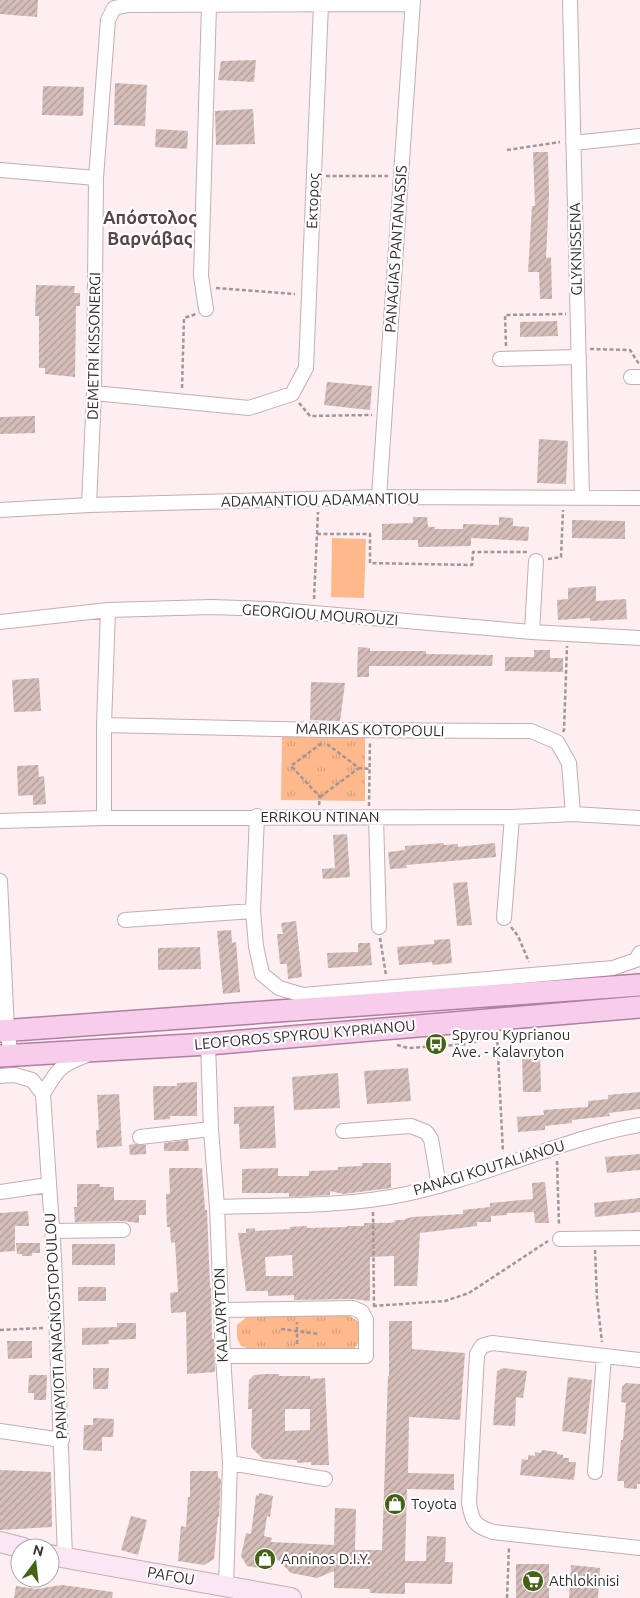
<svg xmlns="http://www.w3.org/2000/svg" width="640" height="1598" viewBox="0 0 640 1598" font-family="Ubuntu,sans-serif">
	<defs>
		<pattern id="grass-tufts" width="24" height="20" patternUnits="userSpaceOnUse" patternTransform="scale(1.25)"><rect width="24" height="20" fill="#fdb88c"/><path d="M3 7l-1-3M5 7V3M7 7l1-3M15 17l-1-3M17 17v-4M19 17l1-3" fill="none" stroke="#d99e79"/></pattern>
		<pattern id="building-hatch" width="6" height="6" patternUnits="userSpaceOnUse" patternTransform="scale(1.25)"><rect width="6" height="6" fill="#d5bdb9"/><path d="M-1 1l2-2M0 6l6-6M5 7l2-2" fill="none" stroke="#ae9a97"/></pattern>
	</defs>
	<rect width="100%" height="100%" fill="#fdeef1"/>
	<!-- grass -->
	<path fill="url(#grass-tufts)" d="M282,737l83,1v63l-84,-1z
		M348,1315l11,7c1,10 3,20 -6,28l-102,-1 -10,-3 -4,-8v-13l11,-9z"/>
	<!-- pitch -->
	<path fill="#fdb88c" d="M332,538l34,1 -2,59 -33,-1z"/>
	<!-- building -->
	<path fill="url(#building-hatch)" fill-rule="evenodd" d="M0,0h38l-1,17 -37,-3z
		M256,60l-2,22 -36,-2 3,-19z
		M115,83l32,2 -2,41 -31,-1z
		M43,86l41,1 -1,29 -41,-1z
		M253,109l2,35 -39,1 -1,-34z
		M156,129l32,2 -1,18 -32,-2z
		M533,152h15l1,43 -3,63 5,-1 1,42h-12l-1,-27h-11l4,-66h3z
		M36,285l39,1 -1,7h6v13h-4l-1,71 -30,-3v-6h-6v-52h-4z
		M557,321l1,15 -38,1v-15z
		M327,382l45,4 -2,24 -46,-5z
		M35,416v17l-35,1v-17z
		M539,439l29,2 -2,43 -29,-1z
		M413,517h14l1,10h7v2h28v-5l36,1v-8l14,1v8l16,1 -1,14 -57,-3v8l-53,1v-7h-36v-16l31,-1z
		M572,520l53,1v18l-53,-1z
		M596,586v15l30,-2 1,20 -37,2v-3l-32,2 -1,-20 11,-1v-11z
		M358,647l12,1v3h56v3l67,1 -1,11h-123v11h-12z
		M534,650h16v8h13v14l-58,-1v-14h29z
		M39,678l2,33 -27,1 -2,-32z
		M311,682l34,1 -5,38 -30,-1z
		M38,765l1,12 5,-1 2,28 -13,1v-10l-15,1 -1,-30z
		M347,834l3,43 -27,2 -1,-10 13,-1 -2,-33z
		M444,843v2l14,-1v3l37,-4 1,14 -90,8 1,3 -17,1 -2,-17 17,-2v-4z
		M467,882l5,43 -15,1 -4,-43z
		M296,921l6,56 -14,2 -1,-15h-7l-3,-30h6l-2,-11z
		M231,930l1,13 4,-1 4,50 -17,2 -6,-63z
		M450,939l2,24 -19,2 -1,-3 -33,3 -2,-18 37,-3v-4z
		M358,943h12l2,22 -44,3 -1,-15 31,-1z
		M200,947l1,22 -43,1v-22z
		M540,1051l1,41h-18l-1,-40z
		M408,1068l3,33 -44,3 -3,-33z
		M338,1073l2,35 -46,2 -2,-33z
		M197,1082v34h-27v3l-16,1 -1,-34h24v-3z
		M640,1092v17l-31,4 1,3 -38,4v3l-27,3v4l-27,2 -1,-15 27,-2 -1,-5 45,-3v-6l20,-2v-4z
		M119,1094l3,52 -25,2 -1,-18h3l-2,-35z
		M274,1106l2,42 -36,1 -1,-25h-5v-17z
		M188,1140l1,11h-25v-8z
		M135,1144l11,1v9l-16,1 -1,-10z
		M640,1154v16l-33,3 -2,-16z
		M362,1163h29v25l-48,6 -13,-3v4l-18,1 -23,1v-4h-47v-24l36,-1v8h31v-5l29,-1v-3l24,-1z
		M169,1168h33l3,42h2l3,78h1l1,51h2l1,33 -28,2 -1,-62 -15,1 -1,-20 8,-1 -3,-50 -4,1 -1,-16h-3l-1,-33h4z
		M545,1182l4,41h-14l-1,-11 -27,1v2l-16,1v-3v9h-14v4l-57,7 -3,53h-23v-30l-24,1v44l-17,-2 -59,1v-5l-26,1v-5h-22l-8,-58h8v-4l9,-1v3l35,-2v-2l17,-1v2l40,-1v-1h17v-3h25l6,-1 -1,-2h11v-1l7,-2 51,-3v-4l27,-3v-4l43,-4 -1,-16zM292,1255l1,21h-27l-1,-19z
		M77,1184h23v3h14v13h32v15h-7v8l-16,-2 -48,1 -1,-15h3z
		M640,1198v14l-45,5 -1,-14z
		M28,1211l1,15h-14v25l-15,1v-39z
		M16,1243h24v10h-8v3h-10v-2h-5z
		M72,1244h43v21h-43z
		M78,1287h28v14h-28z
		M389,1321h23v28l53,4 -5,67 -51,-3 -1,56 46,1v16l-47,-1 -2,72h21l1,-25 19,1 -1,25h8l-1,22 -47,-1v11l-35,-1v-4l-36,-1v-17l-17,7 -26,-5 -17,-17 -2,14 -25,-4 -6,-10 5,-23 5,1 5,-39 3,1v-3l14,3 -3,21 -3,-1 -3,20 8,2 -1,4 63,3 1,-37 21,1 -1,41h27l6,-174h1z
		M117,1323h19v16l-28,1 1,4 -27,1v-17l35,-1z
		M7,1341h25v17l-24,1z
		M93,1368h16l-1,21h-15z
		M503,1368l24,3 -4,27 -7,-1 -1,29 -22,-1 4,-54z
		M266,1374h13v2h31v3l15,-1 4,87h-18v-3l-14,1v-3l-34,-1 -12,-12 1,-38h-4l1,-29 5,-5zM285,1409h25v21l-25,1z
		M29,1375h18l-1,25h-12v-7h-6z
		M568,1377l24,3 -6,54 -24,-3z
		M626,1383l14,1v100h-3v5l-13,-1v-7h-7l4,-41h2l3,-37 -5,-1 1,-15z
		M93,1418l21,1 -1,18h-11v14l-19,-1 1,-25h9z
		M542,1450l15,2v2l6,1v3h6v4h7l-2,18 -54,-5 2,-16 6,1v-5l7,1v-4l6,1z
		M0,1470l51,2 1,55 -52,3z
		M190,1471h28v7l3,1 -2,38h-1l-4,42 -10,6 -26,-4 3,-35 5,1 2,-30h2z
		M131,1516l16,4 -9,35 -17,-5z
		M516,1564h33v34h-33z
		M571,1565l29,3 -2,30h-29z
		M62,1585l51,7 -1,6h-98l2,-12 20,3z"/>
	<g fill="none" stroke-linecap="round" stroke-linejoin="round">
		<!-- minor casing -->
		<g stroke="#c5adb2" stroke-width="16">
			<path id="minor" d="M570,0l12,498
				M573,143l67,-7
				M0,170l96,8
				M206,309l-5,-33 8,-271
				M500,359l79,-2
				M631,377h9
				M94,393l155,15 43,-14 14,-26 15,-364
				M379,497l34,-497
				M89,505l5,-112 2,-215 12,-158 6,-12 14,-3 285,-1
				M0,510l89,-5 290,-8 261,1
				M0,622l108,-12 103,-3 57,2 264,23 108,6
				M532,632l4,-71
				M104,725l221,5 206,1 26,11 12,21 4,51
				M257,816l-4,95 3,35 6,28 17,14 24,7 310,-27 23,-8 4,-7
				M376,817l3,110
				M104,818v-93l4,-115
				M0,821l104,-3 408,-1 61,-3 67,4
				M0,881l7,149 4,25
				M504,918l8,-101
				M125,920l128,-9
				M208,1044l3,85 6,78 6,149 7,107 -4,123
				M0,1076l15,-1 17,5 11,14
				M43,1094l11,163 11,301
				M43,1094c13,-22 16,-29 42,-38
				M343,1131l68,-5 15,6 5,7 8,47
				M140,1137l71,-8
				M0,1192l48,-7
				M217,1207c63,-2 128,0 189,-13 80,-17 154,-55 234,-69
				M52,1231l71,-1
				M560,1239l80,-1
				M221,1310l132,-2 9,4 4,8v36h-143
				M640,1360l-148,-17 -10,3 -5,8 -8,149c3,19 6,23 24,29l147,16
				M0,1431l62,9
				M230,1463l95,16
				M595,1472l9,-115"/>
		</g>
		<!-- secondary casing -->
		<g stroke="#c5adb2" stroke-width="22">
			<path id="secondary" d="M0,1542l23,6
				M50,1555l241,43"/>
		</g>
		<!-- primary casing -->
		<g stroke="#b07fa1" stroke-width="24">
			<path id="primary" d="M0,1031l640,-46
				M0,1056l208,-12 432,-37"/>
		</g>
		<!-- path -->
		<path stroke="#a29598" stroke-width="2.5" stroke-dasharray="4 2.5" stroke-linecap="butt" d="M507,150l53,-8
			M326,176h62
			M216,288l79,6
			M506,346l-1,-31 61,-1
			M590,349l40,1 9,14
			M182,388l2,-70 12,-4
			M299,403l11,13 62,-1
			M317,534h53v29l102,2 1,-13h54
			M548,559l13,-2 2,-47
			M314,599l4,-87
			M563,732l1,-2 3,-84
			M327,744l32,24 11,1
			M320,797l39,-29
			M319,805l1,-8 -29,-31 31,-23
			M369,806l1,-65
			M511,927l7,9 11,26
			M380,938l6,37
			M497,1035l6,117
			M397,1045l11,3 63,-4 11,-6
			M557,1161l2,65
			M373,1212l1,94
			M595,1250l2,49 5,43
			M373,1306l72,-5 24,-8 79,-52
			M281,1329l38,5
			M0,1330l43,-2
			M297,1344v-22
			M507,1598l2,-51"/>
		<!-- minor -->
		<use href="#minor" stroke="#fff" stroke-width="14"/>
		<!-- secondary -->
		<use href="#secondary" stroke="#fbe6f5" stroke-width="20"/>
		<!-- primary -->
		<use href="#primary" stroke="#f8cdec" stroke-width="21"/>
	</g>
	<!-- icons -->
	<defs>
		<g id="bus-disc" transform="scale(1.125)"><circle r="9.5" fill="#446317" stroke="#fff"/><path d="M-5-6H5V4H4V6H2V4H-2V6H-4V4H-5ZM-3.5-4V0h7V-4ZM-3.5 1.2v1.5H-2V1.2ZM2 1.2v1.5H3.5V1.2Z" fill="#fff"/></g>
		<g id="shop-disc" transform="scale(1.125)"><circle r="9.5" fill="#446317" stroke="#fff"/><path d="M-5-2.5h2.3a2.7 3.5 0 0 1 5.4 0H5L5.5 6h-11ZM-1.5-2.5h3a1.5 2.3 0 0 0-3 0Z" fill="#fff"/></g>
		<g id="supermarket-disc" transform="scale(1.125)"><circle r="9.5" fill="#446317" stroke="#fff"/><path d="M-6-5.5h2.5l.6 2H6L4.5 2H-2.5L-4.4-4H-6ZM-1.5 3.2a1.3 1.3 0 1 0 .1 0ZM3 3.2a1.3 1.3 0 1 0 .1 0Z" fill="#fff"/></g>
	</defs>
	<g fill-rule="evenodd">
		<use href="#bus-disc" x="436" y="1044"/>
		<use href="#shop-disc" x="395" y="1504"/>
		<use href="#shop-disc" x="265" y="1559"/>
		<use href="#supermarket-disc" x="533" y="1581"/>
	</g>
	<g text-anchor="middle" stroke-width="4.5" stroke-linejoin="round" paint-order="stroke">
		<!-- street labels -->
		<g font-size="15" fill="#352c2e" stroke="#fff">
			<text transform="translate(313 201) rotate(-88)" y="5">Εκτορος</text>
			<text transform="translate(396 249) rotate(-86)" y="5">PANAGIAS PANTANASSIS</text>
			<text transform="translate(576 249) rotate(-91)" y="5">GLYKNISSENA</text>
			<text transform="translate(94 346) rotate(-89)" y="5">DEMETRI KISSONERGI</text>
			<text transform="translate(320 500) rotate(-1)" y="5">ADAMANTIOU ADAMANTIOU</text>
			<text transform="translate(320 615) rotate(4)" y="5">GEORGIOU MOUROUZI</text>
			<text transform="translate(370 730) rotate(1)" y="5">MARIKAS KOTOPOULI</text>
			<text x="320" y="822">ERRIKOU NTINAN</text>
			<text transform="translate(305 1035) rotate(-5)" y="5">LEOFOROS SPYROU KYPRIANOU</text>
			<text transform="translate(489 1168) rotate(-17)" y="5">PANAGI KOUTALIANOU</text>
			<text transform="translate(221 1315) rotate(-92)" y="5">KALAVRYTON</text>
			<text transform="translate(56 1326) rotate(-93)" y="5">PANAYIOTI ANAGNOSTOPOULOU</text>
			<text transform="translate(171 1576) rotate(10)" y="5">PAFOU</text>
		</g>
		<!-- poi labels -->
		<g font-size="15" fill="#352c2e" stroke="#fff" text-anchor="start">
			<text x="452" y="1040">Spyrou Kyprianou<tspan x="452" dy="17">Ave. - Kalavryton</tspan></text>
			<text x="411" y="1509">Toyota</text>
			<text x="281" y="1564">Anninos D.I.Y.</text>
			<text x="549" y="1586">Athlokinisi</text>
		</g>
		<!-- quarter labels -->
		<g font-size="18" font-weight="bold" fill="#584549" stroke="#fff">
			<text x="150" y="224">Απόστολος<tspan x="150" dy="21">Βαρνάβας</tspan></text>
		</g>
	</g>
	<!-- north arrow -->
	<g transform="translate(35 1563) rotate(15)"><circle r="24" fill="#ffffff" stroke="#aeabab"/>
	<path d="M0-4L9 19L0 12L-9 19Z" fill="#446317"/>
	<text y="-8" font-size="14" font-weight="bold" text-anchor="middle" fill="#352c2e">N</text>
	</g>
</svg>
